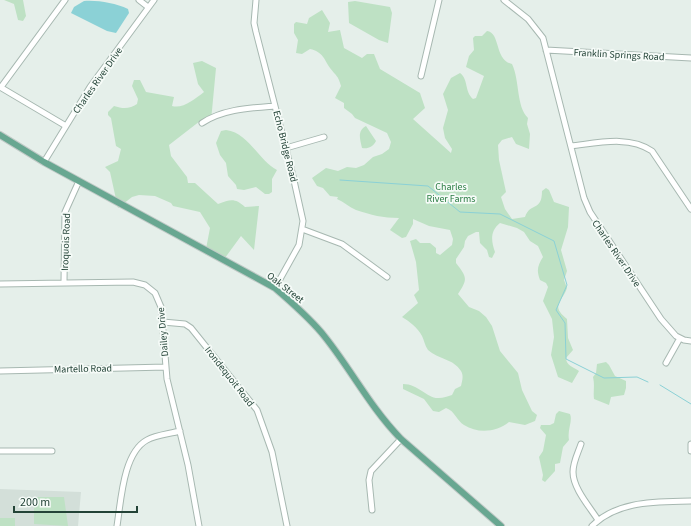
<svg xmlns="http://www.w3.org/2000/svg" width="691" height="526" viewBox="0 0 691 526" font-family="'Source Sans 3',sans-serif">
	<rect width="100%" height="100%" fill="#e5efea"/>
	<!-- built -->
	<path fill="#d3dfd9" d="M0,489l81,3 -3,34h-78z"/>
	<!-- green -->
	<path fill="#bee1c4" d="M4,0h19l3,16 -3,5 -5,-1 -4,-16z
		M355,1l35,6 2,6 -4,30 -9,-3 -30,-17 -1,-21z
		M322,10l8,13 -2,9 12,-2 4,18 18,10 5,-4h7l6,15 40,24 5,15 -12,11 38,34 1,-4 -7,-11 -2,-10 5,-18 -5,-16 8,-16 9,-5c9,7 4,18 13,26l3,-1 8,-22 -18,-9 3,-11 5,-6 -1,-12 2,-2h7l5,-5c14,2 7,29 25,33 8,17 4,42 16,54l-1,6 3,10 -1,15 -13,-5 -4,-7 -10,3 -4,5 1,15 7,32 -5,5 4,12 7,10 13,-2c5,-15 17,-5 17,-26l4,-3 3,2 5,12 15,5 -1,20 -7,23 6,21 -3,9 3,8c-5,15 -17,17 0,31l1,19 5,12 -7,8c0,7 7,9 13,13l-7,12 -14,-6 -7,-22 3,-18 -2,-18 -9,-18 5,-14 -2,-4 -6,-3c-4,-10 -2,-15 3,-23l-5,-11 -8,-5 -6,-9 -7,-4 -17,-5c-10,8 -9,18 -5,29l-3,6 -3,-1 -2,-7 -7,-7 -1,-11h-3l-8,4 -3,5 -1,6 -8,12v4c11,14 12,16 2,31l11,13 10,4 7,6 6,9 8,25 18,22 4,17 10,21 5,4 -2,6 -10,4 -16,-3c-12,10 -31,12 -45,3 -7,-4 -9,-14 -18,-17l-7,4 -6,-1 -9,-12 -21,-10v-5c16,0 24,15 36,14 4,0 9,-2 13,-3l3,-6 6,-3c1,-5 3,-10 0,-15 -7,-12 -23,-12 -33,-21 -3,-4 -4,-10 -6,-14 -4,-8 -13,-15 -20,-19l16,-14 -4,-8 5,-5 -3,-28 -6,-21 6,-2 4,4h10l6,5v5l4,2 12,-10 1,-6 -3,-9 -21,-4 -16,-7v5l-7,13 -4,1 -12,-8 9,-12c-16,0 -28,-3 -43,-8 -7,-3 -12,-8 -19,-11l1,-2 -8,-1 -7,-8 -6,-2 -5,-8 14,-10 12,3 9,-4 9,1 8,-3 9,-8 9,-3 7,-5 2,-7 -4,-9 -32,-15 -3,-4 -8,-6v-5l-9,-5 6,-12c-3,-11 -5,-10 -11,-18 -6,-9 -7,-16 -20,-19l-8,5 -6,-1 2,-13 -4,-7v-9l2,-2 11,2 2,-6z
		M202,61l14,7 -5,53h-11l-31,24 2,11 16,21 1,6h7l23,21c13,-5 17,-6 27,3l14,-1 -5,44 -13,-14 -19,26 -17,-8 5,-26 -10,-16 -27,-6 -2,-3 -16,-7 -16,-1 -7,2 -14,11 -8,-36 -5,-5 13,-6 3,-12 -5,-3 -5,-28 -3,-3v-3l6,-6c9,3 16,3 23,-2l1,-5 -6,-13 2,-6h6l6,12 28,5 -2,9c11,3 23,-7 32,-14l-6,-8 -5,-21z
		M366,126l10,15c-3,6 -8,8 -14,7 -2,-9 -5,-17 4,-22z
		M226,130c23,3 32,30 51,40l-5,9v13l-3,2h-4l-9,-7 -12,3 -7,-1 -1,-4 -8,-9 -2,-13 -6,-8 -4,-12 5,-12z
		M606,362l3,3 6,11 11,5v7l-2,7 -13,2 -2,8 -15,-6c-1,-8 1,-13 -1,-22l3,-4 1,-9z
		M559,411l11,3c3,7 -3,16 -1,26l-6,7 -3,16 -5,1v7l-10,11 -3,-2 1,-5 -4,-18 4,-6 3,-16 -6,-7 1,-3h9l4,-2 2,-9z
		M36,497h28l4,29 -34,-2v-23z
		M0,518h15v8h-15z"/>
	<!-- water -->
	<path fill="#8bd1d6" d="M84,1c14,-1 31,2 44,8l1,4 -13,20 -9,-2 -36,-18 3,-6z"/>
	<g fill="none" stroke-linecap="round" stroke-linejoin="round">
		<!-- stream -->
		<path stroke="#8bd1d6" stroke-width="1" d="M340,180l88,6 32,26 40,2 54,27 13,44 -11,25 9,13 1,36 38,19 33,-1 11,5
			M660,385l31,19"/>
		<!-- minor casing -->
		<g stroke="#a7b8b1" stroke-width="7">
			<path id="minor" d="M139,0l9,7
				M256,0l-2,23 2,9 37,144 10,45 -4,24 -24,43
				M504,0l24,19 15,19 41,160 6,14 71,107 15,17 8,4 7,1
				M546,50l145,8
				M421,76l18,-76
				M0,87l66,39
				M1,87l64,-87
				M202,123c21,-14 48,-15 73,-17
				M571,146c26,-3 58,-11 81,5l39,58
				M286,148l38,-11
				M44,162l46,-75 64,-87
				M302,229l40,15 45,33
				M64,282l1,-70 14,-31
				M0,284l133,-2 12,3 10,8 6,14 6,72 21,86 11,61
				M163,322l22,2 6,4 66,82 15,42 15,74
				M666,363l14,-25
				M0,371l166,-4
				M581,444c-3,9 -8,18 -8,28 0,16 16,34 25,48
				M691,444v7
				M0,451h52
				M372,510l-3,-30 2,-9 30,-32
				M117,526c4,-25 6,-73 30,-86 9,-5 22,-6 33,-9
				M592,526c26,-26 65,-24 99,-25"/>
		</g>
		<!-- major casing -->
		<g stroke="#c1cac7" stroke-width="8">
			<path id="major" d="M0,135l44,27 231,126c18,16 36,31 50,49 27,34 45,70 76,102l100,87"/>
		</g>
		<!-- minor -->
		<use href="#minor" stroke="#fff" stroke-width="5"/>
		<!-- major -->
		<use href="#major" stroke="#68a791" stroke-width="6"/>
	</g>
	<g text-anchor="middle" stroke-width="3.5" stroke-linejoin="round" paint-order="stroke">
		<!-- street labels -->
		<g font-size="10" fill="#234337" stroke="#f6fbf8">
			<text transform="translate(619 54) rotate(3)" y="4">Franklin Springs Road</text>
			<text transform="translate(97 80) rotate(-55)" y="4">Charles River Drive</text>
			<text transform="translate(286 146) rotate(76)" y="4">Echo Bridge Road</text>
			<text transform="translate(65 242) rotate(-88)" y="4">Iroquois Road</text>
			<text transform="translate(617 253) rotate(56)" y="4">Charles River Drive</text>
			<text transform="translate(286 287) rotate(38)" y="4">Oak Street</text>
			<text transform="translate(162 332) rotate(-95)" y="4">Dailey Drive</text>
			<text transform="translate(83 368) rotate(-1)" y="4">Martello Road</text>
			<text transform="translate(230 376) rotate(52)" y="4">Irondequoit Road</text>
		</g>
		<!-- park labels -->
		<g font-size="10" fill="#2a7c43" stroke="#f6fbf8">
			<text x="451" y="190">Charles<tspan x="451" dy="12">River Farms</tspan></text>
		</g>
	</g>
	<!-- scale -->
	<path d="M14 506v6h123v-6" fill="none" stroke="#234337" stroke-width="2"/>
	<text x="20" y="506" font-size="12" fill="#234337" stroke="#f6fbf8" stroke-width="3" paint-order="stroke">200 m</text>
</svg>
